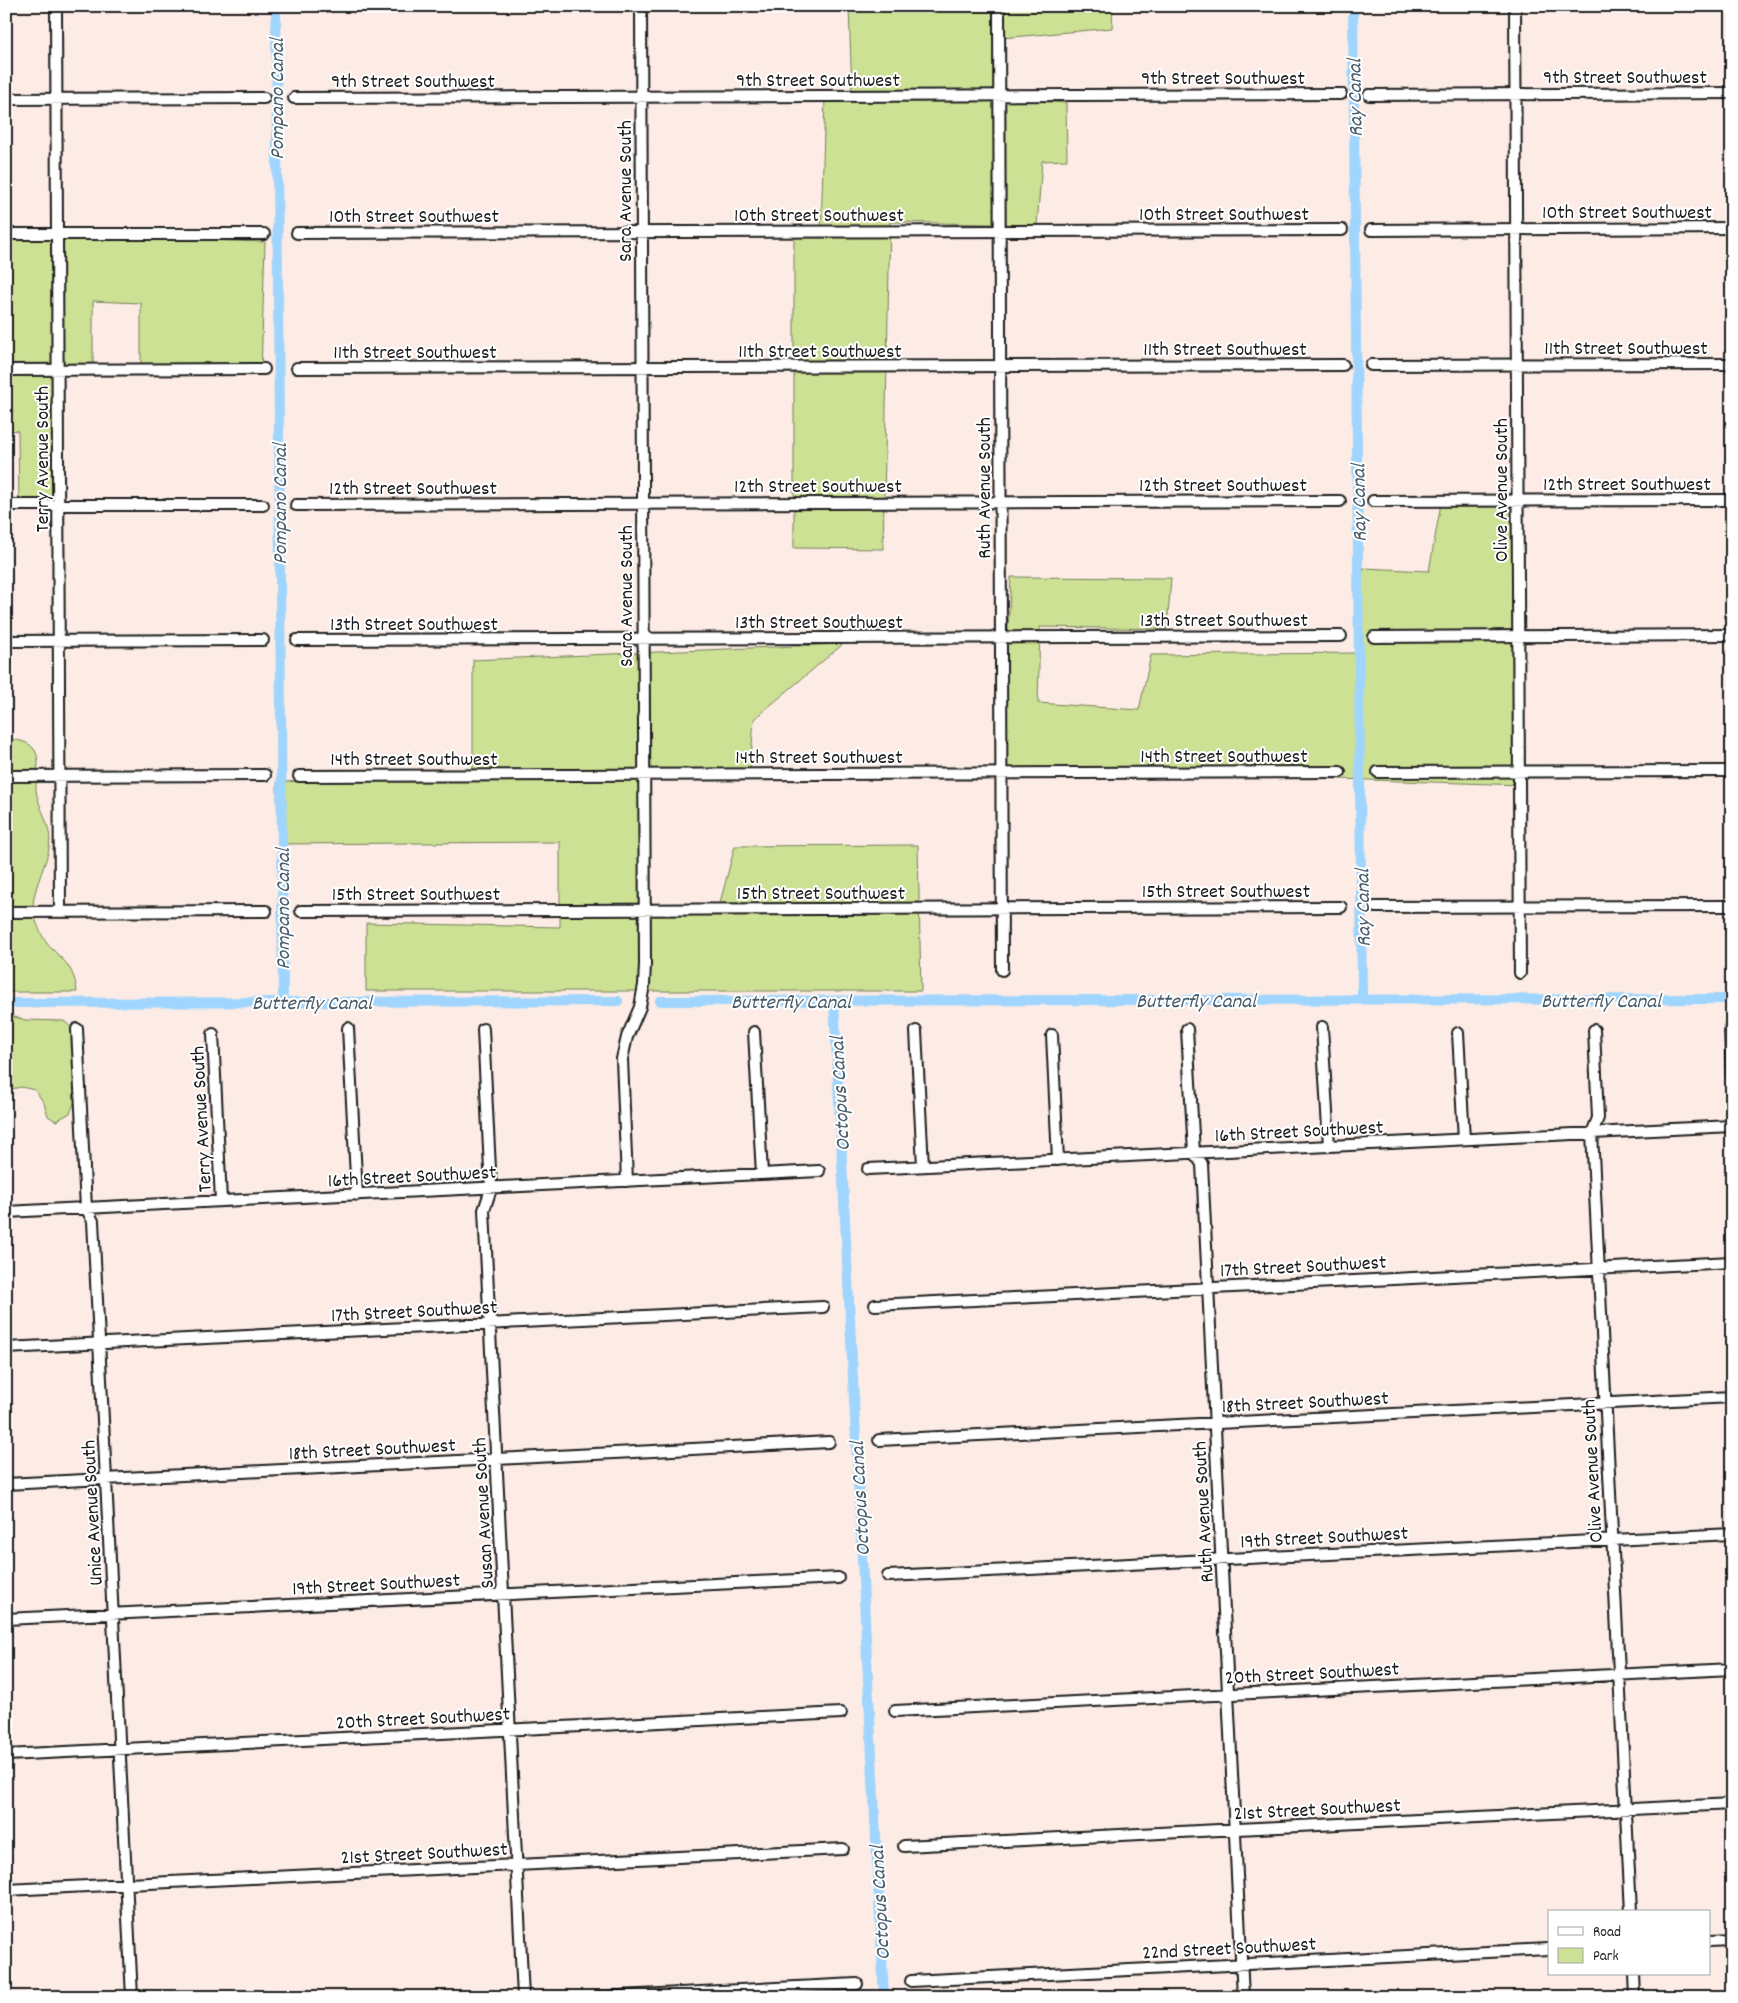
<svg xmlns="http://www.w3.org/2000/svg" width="1738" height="2003" viewBox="0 0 1738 2003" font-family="Dekko,sans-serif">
	<rect width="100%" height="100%" fill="#fcece5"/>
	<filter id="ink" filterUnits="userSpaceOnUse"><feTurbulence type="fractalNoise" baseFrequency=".02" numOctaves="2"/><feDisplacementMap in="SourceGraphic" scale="10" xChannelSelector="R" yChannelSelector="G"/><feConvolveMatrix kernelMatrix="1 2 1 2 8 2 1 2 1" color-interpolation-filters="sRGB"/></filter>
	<g filter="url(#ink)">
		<!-- green -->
		<path fill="#cde195" stroke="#747e58" d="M849,6h264l-1,22 -110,10 -2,60 66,5 1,57 -25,1 -5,64 -147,-3 -7,327 -89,-1v-316l27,-1 4,-135 27,-1z
			M6,234l259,8 -4,132 -120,-3v-68l-48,-2v66l-35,1v141l-39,-4 -1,-74 -12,-1z
			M1511,497l12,288 -523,-17 11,-191 160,1 -4,51 -127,-2 -2,76 101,7 12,-55 206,-2 6,-85 66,3 13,-73z
			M843,644l-89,75 -4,52 -101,1v140l68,2 18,-68 183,-1 3,146h-555v-68l194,4v-85l-282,2 -1,-62 196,-6v-116z
			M6,739c9,0 22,2 28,10 8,10 1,29 2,41 3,21 17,36 13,58 -3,19 -20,48 -15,66 2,8 7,21 12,28 3,5 9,9 13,14 11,9 17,22 18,36h-71z
			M6,1015l20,5 38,1 9,8 3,70 -6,14 -14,8 -8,-5 -4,-13 -9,-13 -14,-3 -15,3z"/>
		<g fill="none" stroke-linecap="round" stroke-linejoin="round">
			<!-- canal -->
			<path stroke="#9fd5fe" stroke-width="10" d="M276,6l7,996
				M1353,6l9,994
				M660,1001l1072,-2
				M834,1001l50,996
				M6,1003l612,-2"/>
			<!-- street casing -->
			<g stroke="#1c1c1c" stroke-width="14">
				<path id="street" d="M56,6l4,906
					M999,6l3,964
					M1515,6l5,967
					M1369,95l363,-2
					M294,98l1047,-4
					M6,99l258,-1
					M1371,230l361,-2
					M297,233l1045,-3
					M6,234h258
					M1371,365l361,-1
					M297,368l1046,-3
					M6,370l258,-1
					M1373,501l359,-1
					M6,505h257
					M296,505l1044,-4
					M1374,637l358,-2
					M297,640l1044,-4
					M6,641l257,-1
					M1378,772l354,-1
					M6,776l259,-1
					M299,776l1041,-4
					M1375,907l357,-1
					M301,911l1040,-4
					M6,912l260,-1
					M1322,1027l7,119
					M348,1028l9,167
					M1730,1028l2,48
					M77,1029l9,179 7,13 39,776
					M483,1029l8,160 -7,21 39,787
					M1187,1029l7,124 8,11 41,833
					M1594,1030l4,88 -6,15 39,779
					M916,1031l7,135
					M754,1032l8,142
					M1458,1033l6,106
					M213,1034l8,167
					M1052,1035l6,125
					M868,1169l864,-43
					M627,1181l-5,-122 5,-22 13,-30 4,-22 1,-21 -4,-958
					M6,1212l813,-41
					M875,1305l857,-43
					M6,1348l817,-41
					M879,1440l853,-43
					M6,1484l823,-42
					M888,1576l844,-42
					M6,1619l832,-41
					M895,1711l837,-42
					M6,1755l835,-42
					M904,1846l828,-42
					M6,1890l837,-41
					M1709,1941l23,-1
					M1634,1974l1,23
					M911,1981l638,-32
					M600,1997l257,-13"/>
			</g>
			<!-- street -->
			<use href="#street" stroke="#fff" stroke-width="10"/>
		</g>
	</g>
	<g text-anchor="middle" stroke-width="4" stroke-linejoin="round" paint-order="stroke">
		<!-- street labels -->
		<g font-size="20" fill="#1c1c1c" stroke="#fff">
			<text x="1625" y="83">9th Street Southwest</text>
			<text x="1223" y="84">9th Street Southwest</text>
			<text x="818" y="86">9th Street Southwest</text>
			<text x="413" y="87">9th Street Southwest</text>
			<text transform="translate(624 191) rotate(-90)" y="7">Sara Avenue South</text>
			<text x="1627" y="218">10th Street Southwest</text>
			<text x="1224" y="220">10th Street Southwest</text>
			<text x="819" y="221">10th Street Southwest</text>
			<text x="414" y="222">10th Street Southwest</text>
			<text x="1626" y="354">11th Street Southwest</text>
			<text x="1225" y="355">11th Street Southwest</text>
			<text x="820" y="357">11th Street Southwest</text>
			<text x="415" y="358">11th Street Southwest</text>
			<text transform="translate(41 459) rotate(-90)" y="7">Terry Avenue South</text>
			<text x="1627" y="490">12th Street Southwest</text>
			<text x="1223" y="491">12th Street Southwest</text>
			<text x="818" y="492">12th Street Southwest</text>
			<text x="413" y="494">12th Street Southwest</text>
			<text transform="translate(983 488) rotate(-90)" y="7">Ruth Avenue South</text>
			<text transform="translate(1500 490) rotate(-90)" y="7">Olive Avenue South</text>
			<text transform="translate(625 596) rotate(-90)" y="7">Sara Avenue South</text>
			<text x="1224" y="626">13th Street Southwest</text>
			<text x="819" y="628">13th Street Southwest</text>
			<text x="414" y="630">13th Street Southwest</text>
			<text x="1224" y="762">14th Street Southwest</text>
			<text x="819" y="763">14th Street Southwest</text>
			<text x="414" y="765">14th Street Southwest</text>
			<text x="1226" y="897">15th Street Southwest</text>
			<text x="821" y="899">15th Street Southwest</text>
			<text x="416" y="900">15th Street Southwest</text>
			<text transform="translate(200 1119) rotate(-93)" y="7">Terry Avenue South</text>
			<text transform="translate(1299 1130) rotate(-3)" y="7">16th Street Southwest</text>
			<text transform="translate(412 1175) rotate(-3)" y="7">16th Street Southwest</text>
			<text transform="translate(1303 1265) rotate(-3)" y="7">17th Street Southwest</text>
			<text transform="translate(414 1310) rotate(-3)" y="7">17th Street Southwest</text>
			<text transform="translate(1305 1401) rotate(-3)" y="7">18th Street Southwest</text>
			<text transform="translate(372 1448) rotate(-3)" y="7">18th Street Southwest</text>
			<text transform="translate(1591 1471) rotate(-93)" y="7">Olive Avenue South</text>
			<text transform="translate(1202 1512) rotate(-93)" y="7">Ruth Avenue South</text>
			<text transform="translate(91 1513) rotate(-93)" y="7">Unice Avenue South</text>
			<text transform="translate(482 1513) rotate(-93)" y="7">Susan Avenue South</text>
			<text transform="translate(1324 1536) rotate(-3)" y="7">19th Street Southwest</text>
			<text transform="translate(376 1583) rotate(-3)" y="7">19th Street Southwest</text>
			<text transform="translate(1312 1672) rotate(-3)" y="7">20th Street Southwest</text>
			<text transform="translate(423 1717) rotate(-3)" y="7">20th Street Southwest</text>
			<text transform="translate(1317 1808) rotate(-3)" y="7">21st Street Southwest</text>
			<text transform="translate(424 1852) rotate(-3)" y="7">21st Street Southwest</text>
			<text transform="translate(1229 1947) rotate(-3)" y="7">22nd Street Southwest</text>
		</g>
		<!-- water labels -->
		<g font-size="21" font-style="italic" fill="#4a5d6b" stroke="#fff">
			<text transform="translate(1354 98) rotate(-91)" y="7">Ray Canal</text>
			<text transform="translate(276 99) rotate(-90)" y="7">Pompano Canal</text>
			<text transform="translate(1358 503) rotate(-91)" y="7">Ray Canal</text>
			<text transform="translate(279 504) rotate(-90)" y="7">Pompano Canal</text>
			<text transform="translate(1362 908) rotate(-91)" y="7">Ray Canal</text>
			<text transform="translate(282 909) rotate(-90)" y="7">Pompano Canal</text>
			<text x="1196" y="1007">Butterfly Canal</text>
			<text x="1601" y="1007">Butterfly Canal</text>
			<text x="791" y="1008">Butterfly Canal</text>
			<text x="312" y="1009">Butterfly Canal</text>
			<text transform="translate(839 1094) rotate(-93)" y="7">Octopus Canal</text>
			<text transform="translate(859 1499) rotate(-93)" y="7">Octopus Canal</text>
			<text transform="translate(879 1903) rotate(-93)" y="7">Octopus Canal</text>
		</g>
	</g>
	<!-- margin -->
	<rect width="1738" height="2003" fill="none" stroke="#fff" stroke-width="25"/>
	<rect x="12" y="12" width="1713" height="1978" fill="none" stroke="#1c1c1c" stroke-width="2" filter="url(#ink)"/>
	<!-- legend -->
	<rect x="1548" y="1910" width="162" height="65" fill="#ffffff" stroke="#a4a4a4"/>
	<rect x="1558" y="1927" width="25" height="8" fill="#ffffff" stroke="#a4a4a4"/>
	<text x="1593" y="1936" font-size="15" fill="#1c1c1c">Road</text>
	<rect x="1558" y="1948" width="25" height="15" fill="#cde195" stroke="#a4a4a4"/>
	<text x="1593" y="1960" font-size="15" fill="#1c1c1c">Park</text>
</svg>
